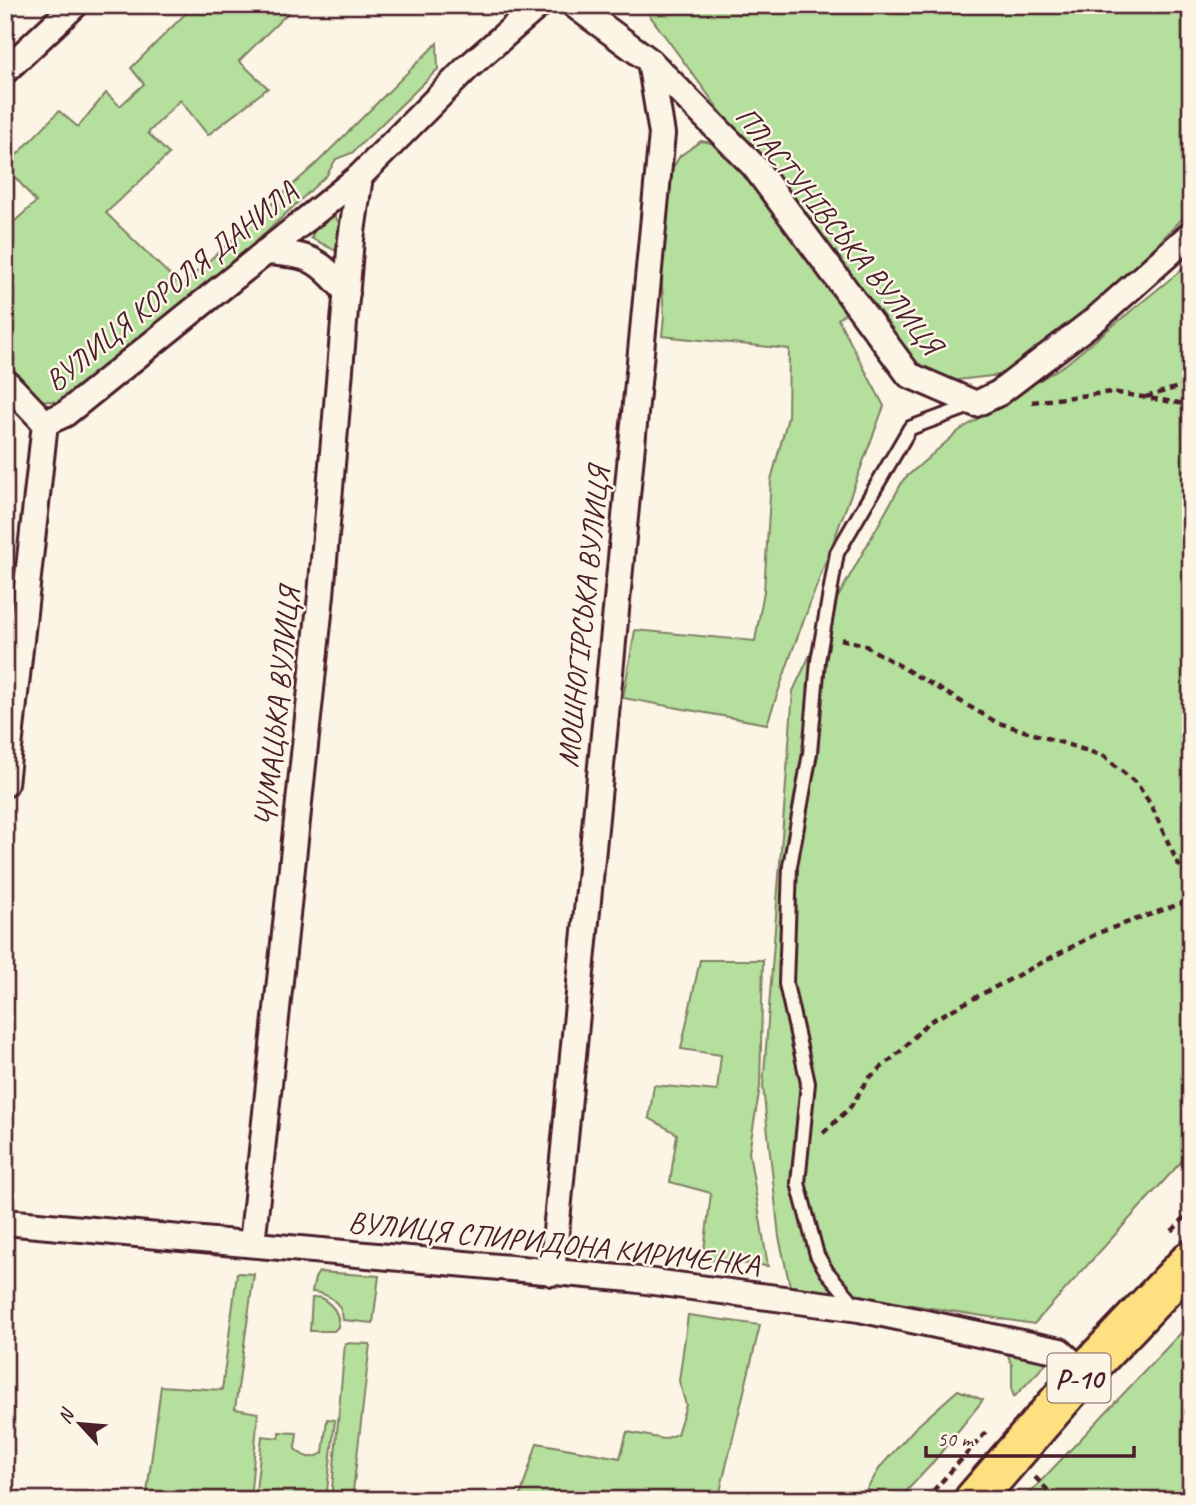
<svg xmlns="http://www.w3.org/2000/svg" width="1196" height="1505" viewBox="0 0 1196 1505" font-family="Caveat,sans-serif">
	<rect width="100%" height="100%" fill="#fcf5e5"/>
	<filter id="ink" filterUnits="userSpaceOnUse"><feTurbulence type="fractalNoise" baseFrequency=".0143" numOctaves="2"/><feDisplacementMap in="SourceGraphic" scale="14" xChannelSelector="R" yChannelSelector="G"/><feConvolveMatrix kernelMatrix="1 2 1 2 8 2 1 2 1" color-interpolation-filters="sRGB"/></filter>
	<g filter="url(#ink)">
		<!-- green -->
		<path fill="#b4df9c" stroke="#7f7f64" stroke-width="2" d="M194,5h102l-57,56 29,27 -60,47 -28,-35 -32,33 21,21 -63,59 75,73 136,-123 120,-120 1,26 -86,84 -16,6 -9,16 -69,65 -194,163 -24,-3 -35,-34v-136l31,-28 -30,-36 53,-55 19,16 28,-34 14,13 24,-22 -13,-16z
			M642,5h549v205l-101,102 -81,62 -69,8 -23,-18 -166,-211z
			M701,141l16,3 17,9 116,156 -12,10 46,87 -91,243 -26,75 -144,-26 12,-68 120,11 9,-50 7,-111 17,-63 1,-68 -127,-13 2,-20 -4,-62 8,-79 12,-19z
			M335,216l6,10 1,28 -31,-16 4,-8z
			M1191,262v889l-157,173 -244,-38 -11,-49 -16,-150 30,-396 40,-85 71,-127 56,-49 106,-66z
			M700,960h63l-3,127 -11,65 19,114 -65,-7 8,-66 -41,-11 7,-48 -28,-16 5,-33 63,6 4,-36 -40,-6z
			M319,1272l60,4 -6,47 -30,-3c-1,-17 -14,-27 -31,-28l3,-14z
			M237,1273l17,1 -19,135 23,4 -8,87h-104l15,-114 61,4z
			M319,1297c12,6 21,16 19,30l-4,4h-24l2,-33z
			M688,1315l72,10 -42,175h-199l18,-57 83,15 7,-26 37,7 13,-5 9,-29 -7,-24z
			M1191,1322v178h-168z
			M345,1343l25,1 -18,156h-21z
			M1005,1347l44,10 -5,9 -30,31 -2,-6v-25z
			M958,1390l25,10 -53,66 -32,34h-38l21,-34 33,-37z
			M327,1419l8,1 -9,80h-71l7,-64 17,2v-6l18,1 -2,16c10,9 16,11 28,4z"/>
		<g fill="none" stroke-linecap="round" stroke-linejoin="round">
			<!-- lane casing -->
			<g stroke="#4a1f2b" stroke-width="18">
				<path id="lane" d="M858,1308l-31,-36 -10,-17 -19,-72 10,-100 -22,-99 4,-118 20,-113 8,-92 19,-108 73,-125 63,-23"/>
			</g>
			<!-- street casing -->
			<g stroke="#4a1f2b" stroke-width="30">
				<path id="street" d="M650,61l104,105 155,209 67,29 23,-11 97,-74 95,-85
					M5,71l70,-66
					M265,252c45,3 53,6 82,41
					M5,381l40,42
					M5,784l40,-361 20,-9 295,-238 107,-108 72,-63
					M5,1222l626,57 228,30 201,42 24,22
					M252,1244l69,-649 30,-356 9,-63
					M552,1273l110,-1139 -12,-73 -76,-56"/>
			</g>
			<!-- primary casing -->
			<g stroke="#4a1f2b" stroke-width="44">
				<path id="primary" d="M974,1500l110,-127 107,-113"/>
			</g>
			<!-- path -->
			<path stroke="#4a1f2b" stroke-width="4.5" stroke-dasharray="7 5" stroke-linecap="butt" d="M1146,397l45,-14
				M1032,402l80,-10 79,13
				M841,639l23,6 132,77 108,34 33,28 14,21 27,59 13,13
				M823,1133l26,-24 20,-31 33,-28 25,-27 171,-90 93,-33
				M1172,1231l19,-20
				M1035,1477l22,23
				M925,1500l63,-70"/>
			<!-- lane -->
			<use href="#lane" stroke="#fcf5e5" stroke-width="12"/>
			<!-- street -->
			<use href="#street" stroke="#fcf5e5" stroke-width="24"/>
			<!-- primary -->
			<use href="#primary" stroke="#fde080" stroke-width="38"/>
		</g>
	</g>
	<g text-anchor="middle" stroke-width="5" stroke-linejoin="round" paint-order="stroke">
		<!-- shield labels -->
		<rect fill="#fcf5e5" stroke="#7f5f63" stroke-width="2" x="1047.5" y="1353.5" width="63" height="49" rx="5"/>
		<g font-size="28" font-weight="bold" fill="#4a1f2b">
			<text x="1079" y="1388">Р-10</text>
		</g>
		<!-- street labels -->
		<g font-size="30" fill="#4a1f2b" stroke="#fcf5e5">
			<text transform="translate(839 230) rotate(51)" y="10">ПЛАСТУНІВСЬКА ВУЛИЦЯ</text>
			<text transform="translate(171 286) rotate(-39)" y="10">ВУЛИЦЯ КОРОЛЯ ДАНИЛА</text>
			<text transform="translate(583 617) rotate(-84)" y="10">МОШНОГІРСЬКА ВУЛИЦЯ</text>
			<text transform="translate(277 707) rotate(-84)" y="10">ЧУМАЦЬКА ВУЛИЦЯ</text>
			<text transform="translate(554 1243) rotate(6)" y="10">ВУЛИЦЯ СПИРИДОНА КИРИЧЕНКА</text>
		</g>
	</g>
	<!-- margin -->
	<rect width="1196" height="1505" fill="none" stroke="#fcf5e5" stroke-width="28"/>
	<rect x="14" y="14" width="1168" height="1477" fill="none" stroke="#4a1f2b" stroke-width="2.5" filter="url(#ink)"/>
	<!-- north arrow -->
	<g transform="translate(80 1424) rotate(296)" stroke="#fcf5e5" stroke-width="5" paint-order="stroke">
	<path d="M0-5L12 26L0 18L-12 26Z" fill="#4a1f2b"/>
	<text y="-10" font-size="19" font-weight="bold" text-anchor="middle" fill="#4a1f2b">N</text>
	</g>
	<!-- scale -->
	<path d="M926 1446v10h208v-10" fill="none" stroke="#4a1f2b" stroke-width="3.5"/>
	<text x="937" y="1446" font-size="21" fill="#4a1f2b" stroke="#fcf5e5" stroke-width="5" paint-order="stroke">50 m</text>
</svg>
